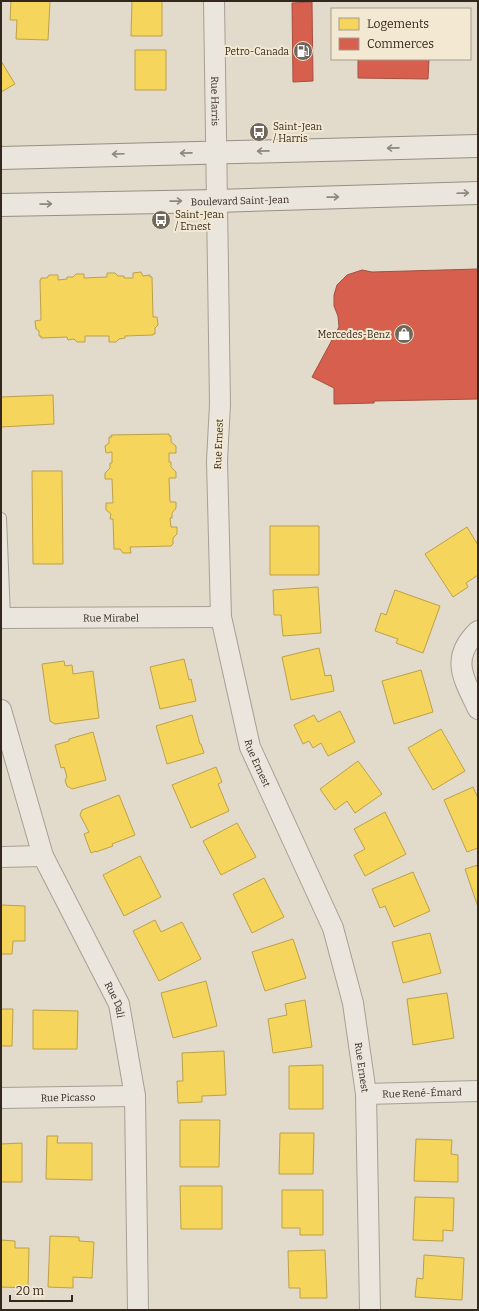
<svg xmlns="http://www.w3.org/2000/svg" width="479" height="1311" viewBox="0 0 479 1311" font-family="Bitter,serif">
	<rect width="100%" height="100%" fill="#e2dacb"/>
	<!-- homes -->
	<path fill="#f6d55c" stroke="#bca149" d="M11,1h39l-2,39 -32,-1 1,-19h-7z
		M132,1h30v35h-31z
		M135,50h31v40h-31z
		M1,61l14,23 -14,8z
		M141,272l2,4 7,-1v2h2l1,40h4l1,8 -3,3v6h-2v1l-28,1v2l-6,1 -3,3h-7v-6h-24v6h-8l-3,-3 -6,1 -1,-3 -26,1v-2h-2v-5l-3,-2 -1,-8 6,-1 -1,-40h1v-2h6l2,-3h9v5l9,-1v-2h6l3,-3h8v4l23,-1v-4h8l3,3h6v2h9v-5z
		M53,395l1,29 -53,3v-30z
		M169,434v2h2v6l5,4v7h-7v9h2v5l5,5v6h-7l1,24h6v6l-4,5v5h-2l1,9h6v7l-4,4v6l-2,2 -41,1 1,6h-8l-3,-4h-6l-1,-30h-3l1,-5 -5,-4v-7h7l-1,-24h-7v-6l5,-5v-5h2v-11l-6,1 -1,-7 4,-3v-6h3l-1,-2z
		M32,471h30l1,93h-30z
		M270,526h49v49h-49z
		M467,527l11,18v30l-12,8 2,4 -15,10 -28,-43z
		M318,587l3,46 -38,3 -2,-21h-7l-1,-25z
		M395,590l45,16 -17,47 -27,-10 2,-4 -23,-8 6,-18 5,2z
		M319,648l6,28 6,-1 3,16 -43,9 -9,-43z
		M184,659l5,21 2,-1 5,22 -36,8 -10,-42z
		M64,661l1,5 7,-1 1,9 20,-3 6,47 -44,6 -5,-3 -8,-57z
		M421,670l12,42 -39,12 -12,-43z
		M340,711l15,31 -27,14 -7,-13 -8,5 -4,-7 -6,3 -9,-19 20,-10 4,7z
		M192,715l8,29h1l3,9 -37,11 -11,-38z
		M441,729l24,42 -32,19 -25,-42z
		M93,732l13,48 -34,9 -5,-3 -2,-6 2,-3 -3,-10 -3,1 -6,-23 14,-4v-2z
		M358,761l24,33 -27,19 -8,-12 -12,9 -15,-21z
		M216,767l6,15 -4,2 11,27 -38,17 -19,-43z
		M473,787l5,11v50l-11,4 -23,-52z
		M119,795l16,40 -23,9 1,2 -17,6v-1l-5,2 -7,-19 5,-2 -9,-17 2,-5z
		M385,812l21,42 -41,22 -11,-21 11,-6 -11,-20z
		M237,823l19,34 -35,18 -18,-34z
		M140,856l21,41 -37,19 -21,-41z
		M478,865v42l-13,-38z
		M413,872l17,39 -36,16 -9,-21 -5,2 -8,-19z
		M264,878l20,39 -32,16 -19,-39z
		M1,905l24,1v35h-12l-1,13h-11z
		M155,920l6,12 21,-10 19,37 -42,22 -26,-50z
		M430,933l11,40 -38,10 -11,-41z
		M293,939l13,39 -41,13 -13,-39z
		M206,981l11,45 -44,12 -12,-45z
		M447,993l7,45 -41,7 -6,-46z
		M305,1000l7,47 -39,6 -5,-34 19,-4 -2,-11z
		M1,1009h12l-1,37h-11z
		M33,1010l45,1 -1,38h-44z
		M224,1051l2,44 -24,1v6l-24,1 -1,-22h6l-1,-28z
		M323,1065v44h-34v-43z
		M180,1120h40l-1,47h-39z
		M280,1133h34l-1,41h-34z
		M47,1136h11l-1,7h35v37l-46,-1z
		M416,1139l36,1 -1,14 7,1v27l-44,-1z
		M22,1143v39h-21v-38z
		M180,1186h42v43h-41z
		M282,1190h41v45h-23v-7h-18z
		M415,1197l39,1 -1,33 -10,-1v11l-30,-1z
		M50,1236l29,1v4l15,1 -2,36 -19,-1v11l-25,-1z
		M1,1240l14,1v7h14l-1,40 -27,-1z
		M325,1250l2,48h-27v-10h-11l-1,-37z
		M424,1255l40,3 -2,42 -47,-3 2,-19 6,1z"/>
	<!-- shops -->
	<path fill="#d6604d" stroke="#a54f3f" d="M312,2l1,79 -20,1 -1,-79z
		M358,59h71l-1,20 -70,-1z
		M478,269v130l-104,2v2l-40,1v-16l-22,-11 27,-50 -1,-11 -4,-10v-11l3,-10 10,-10 15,-5 10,2z"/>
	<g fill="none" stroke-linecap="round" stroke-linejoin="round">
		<!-- lane casing -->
		<g stroke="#a79f95" stroke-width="12">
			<path id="lane" d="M1,518l4,100"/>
		</g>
		<!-- street casing -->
		<g stroke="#a79f95" stroke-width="22">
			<g id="street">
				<path id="s1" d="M214,1l6,403 -3,57 4,156 29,130 83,181 20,75 13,91 4,216"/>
				<path id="s2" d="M1,618l220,-1"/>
				<path d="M478,631c-29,28 -14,48 0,78"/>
				<path id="s3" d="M1,710l42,146 76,148 16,92 3,214"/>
				<path d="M1,857l42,-1"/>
				<path id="s4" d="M366,1094l112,-3"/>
				<path id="s5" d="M1,1098l134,-2"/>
			</g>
		</g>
		<!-- secondary casing -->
		<g stroke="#968f85" stroke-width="24">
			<g id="secondary">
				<path d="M1,158l477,-12"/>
				<path id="s6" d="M1,205l216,-4 261,-8"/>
			</g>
		</g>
		<!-- lane -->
		<use href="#lane" stroke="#eae5dd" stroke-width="10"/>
		<!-- street -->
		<use href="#street" stroke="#eae5dd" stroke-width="20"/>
		<!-- secondary -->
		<use href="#secondary" stroke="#eae5dd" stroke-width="22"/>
	</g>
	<!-- one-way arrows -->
	<defs><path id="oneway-shaft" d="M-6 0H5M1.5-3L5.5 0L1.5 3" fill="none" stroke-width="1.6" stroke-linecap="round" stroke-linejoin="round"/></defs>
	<g stroke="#8f867e">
		<use href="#oneway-shaft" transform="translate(393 148) rotate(179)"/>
		<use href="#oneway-shaft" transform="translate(263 151) rotate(179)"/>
		<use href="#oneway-shaft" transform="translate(186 153) rotate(179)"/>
		<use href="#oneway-shaft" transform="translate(118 154) rotate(178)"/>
		<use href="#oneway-shaft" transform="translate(463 193) rotate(-2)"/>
		<use href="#oneway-shaft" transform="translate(333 197) rotate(-1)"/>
		<use href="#oneway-shaft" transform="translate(176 201) rotate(-1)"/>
		<use href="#oneway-shaft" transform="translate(46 204) rotate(-1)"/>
	</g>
	<!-- icons -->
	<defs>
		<g id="fuel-disc" transform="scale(1)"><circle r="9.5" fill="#71665b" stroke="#f3e8d1"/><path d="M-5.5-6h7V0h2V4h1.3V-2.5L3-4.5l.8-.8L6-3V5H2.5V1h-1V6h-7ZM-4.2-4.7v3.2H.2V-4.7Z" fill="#fff"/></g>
		<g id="bus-disc" transform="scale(1)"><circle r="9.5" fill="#71665b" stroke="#f3e8d1"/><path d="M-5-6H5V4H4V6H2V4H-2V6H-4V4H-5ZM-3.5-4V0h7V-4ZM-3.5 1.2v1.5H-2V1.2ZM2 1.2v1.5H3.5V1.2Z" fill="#fff"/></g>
		<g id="shop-disc" transform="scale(1)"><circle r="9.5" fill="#71665b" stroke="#f3e8d1"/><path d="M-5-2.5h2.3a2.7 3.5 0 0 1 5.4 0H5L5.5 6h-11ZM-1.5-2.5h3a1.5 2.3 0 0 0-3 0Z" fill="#fff"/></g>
	</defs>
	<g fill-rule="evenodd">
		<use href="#fuel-disc" x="303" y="51"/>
		<use href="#bus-disc" x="259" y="132"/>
		<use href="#bus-disc" x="161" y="220"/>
		<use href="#shop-disc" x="404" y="334"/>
	</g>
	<g text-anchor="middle" stroke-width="4" stroke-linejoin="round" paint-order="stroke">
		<!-- poi labels -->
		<g font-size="10" fill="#34281e" stroke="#f3e8d1" text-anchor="end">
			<text x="289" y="55">Petro-Canada</text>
			<text x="273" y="130" text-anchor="start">Saint-Jean<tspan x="273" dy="12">/ Harris</tspan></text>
			<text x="175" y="218" text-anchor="start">Saint-Jean<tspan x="175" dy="12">/ Ernest</tspan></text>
			<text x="390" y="338">Mercedes-Benz</text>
		</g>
		<!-- street labels -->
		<g font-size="10" fill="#34281e" stroke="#f3e8d1">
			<text dy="4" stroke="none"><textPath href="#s1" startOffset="100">Rue Harris</textPath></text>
			<text dy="4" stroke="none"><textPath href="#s6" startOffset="239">Boulevard Saint-Jean</textPath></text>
			<text transform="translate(218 444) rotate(-88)" y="4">Rue Ernest</text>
			<text dy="4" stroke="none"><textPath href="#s2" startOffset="110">Rue Mirabel</textPath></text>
			<text dy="4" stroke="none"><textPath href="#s1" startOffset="767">Rue Ernest</textPath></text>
			<text dy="4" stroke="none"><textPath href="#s3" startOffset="313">Rue Dali</textPath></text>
			<text dy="4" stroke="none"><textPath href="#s1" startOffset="1091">Rue Ernest</textPath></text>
			<text dy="4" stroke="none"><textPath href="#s4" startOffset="56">Rue René-Émard</textPath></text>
			<text dy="4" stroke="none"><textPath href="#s5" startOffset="67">Rue Picasso</textPath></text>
		</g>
	</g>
	<!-- border -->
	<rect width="479" height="1311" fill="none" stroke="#34281e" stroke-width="4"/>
	<!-- legend -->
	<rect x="331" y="8" width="140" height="52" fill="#f3e8d1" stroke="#a79b89"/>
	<rect x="339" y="18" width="20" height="12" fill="#f6d55c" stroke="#a79b89"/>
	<text x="367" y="28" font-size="12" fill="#34281e">Logements</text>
	<rect x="339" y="38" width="20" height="12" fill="#d6604d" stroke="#a79b89"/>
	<text x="367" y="48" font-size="12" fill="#34281e">Commerces</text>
	<!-- scale -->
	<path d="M10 1295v6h62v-6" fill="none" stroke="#34281e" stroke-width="2"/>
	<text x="16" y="1295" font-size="12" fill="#34281e" stroke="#f3e8d1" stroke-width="3" paint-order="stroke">20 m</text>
</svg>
